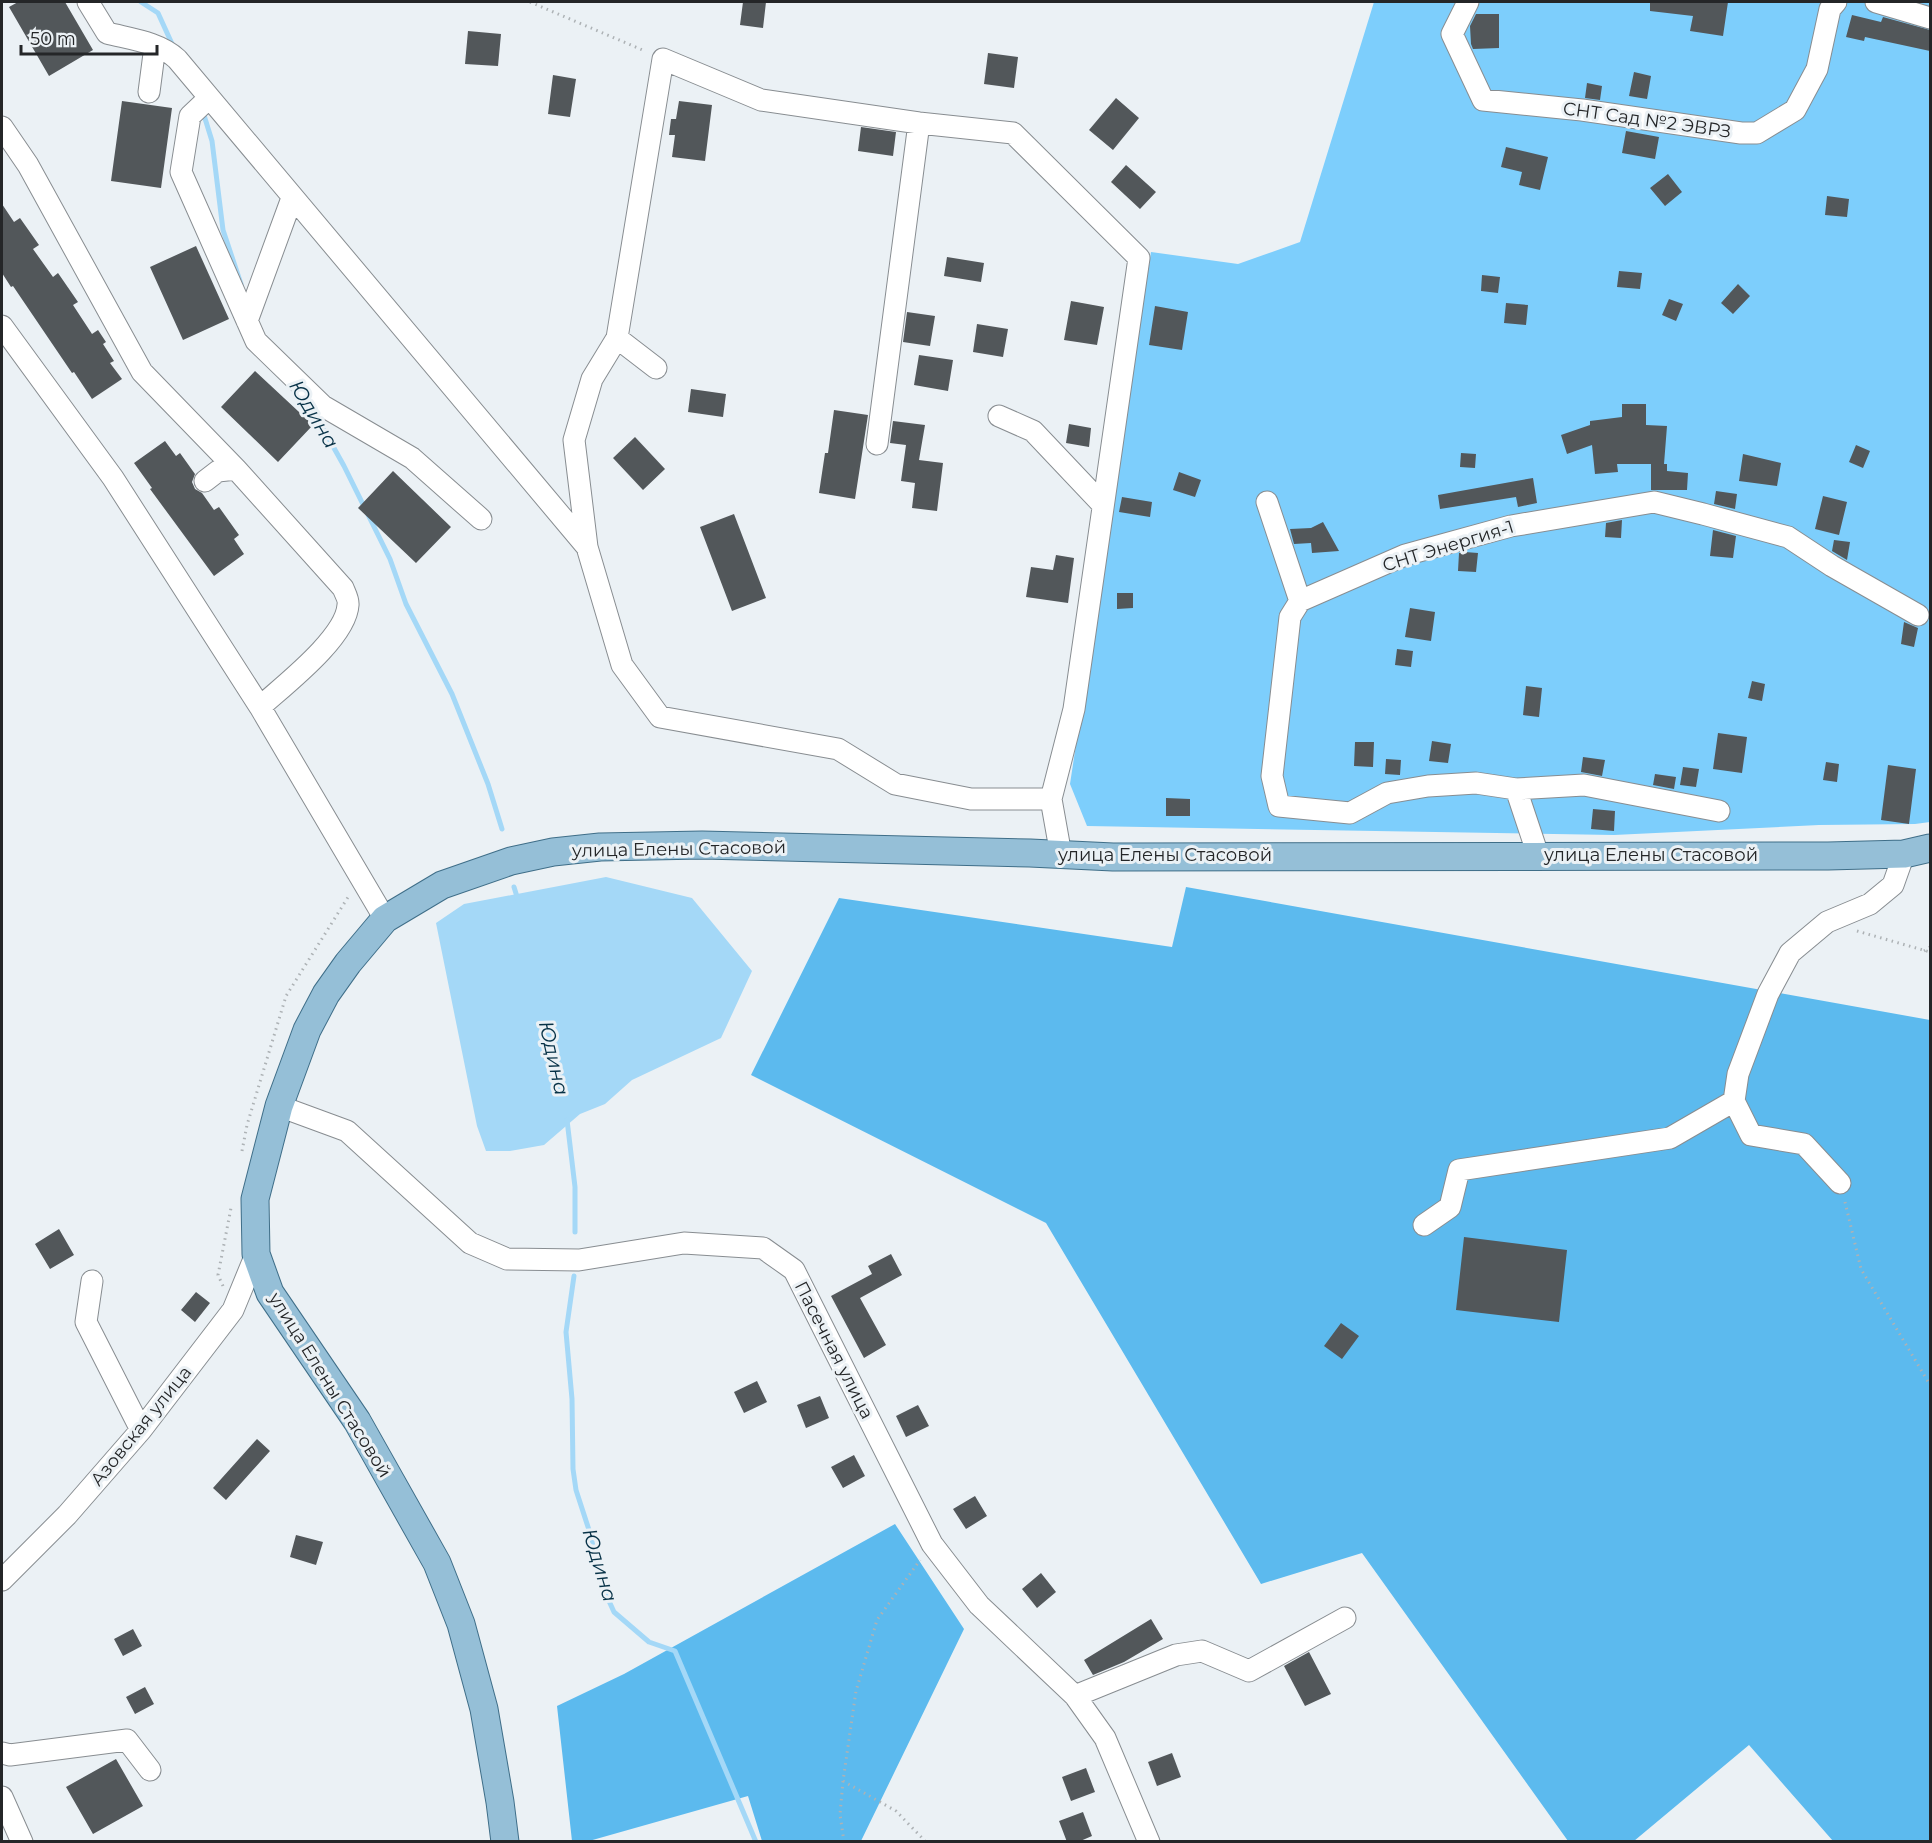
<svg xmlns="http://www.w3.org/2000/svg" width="1932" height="1843" viewBox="0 0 1932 1843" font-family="Montserrat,sans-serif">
	<rect width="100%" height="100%" fill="#ebf1f5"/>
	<!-- green -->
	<path fill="#7dcefc" d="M1374,2h556v820l-15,2 -96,1 -205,10 -527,-9 -17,-42 81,-532 87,12 62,-22z"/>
	<!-- forest -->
	<path fill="#5cbaee" d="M1186,887l744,133v821h-97l-84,-96 -115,96h-66l-206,-288 -101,31 -215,-361 -295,-148 88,-177 333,49z
		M895,1524l69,105 -103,212h-99l-14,-45 -159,45h-17l-15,-135 67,-32z"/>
	<!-- water -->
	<path fill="#a4d8f7" d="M606,877l86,21 60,73 -31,67 -89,42 -27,24 -25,10 -36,31 -34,6h-24l-9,-25 -41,-203 28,-19z"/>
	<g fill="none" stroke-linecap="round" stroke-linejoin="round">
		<!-- stream -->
		<path stroke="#a4d8f7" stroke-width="5" d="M141,2l17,11 15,33
			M203,112l9,29 11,89 18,54
			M310,405l34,61 46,93 16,45 46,90 36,90 14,45
			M514,887l4,13
			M567,1120l8,67v45
			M574,1276l-8,56 6,67 1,70 3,21 13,40 15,60 10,22 35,30 26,9 81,191"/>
	</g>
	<!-- building -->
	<path fill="#52575a" d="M18,2h47l28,48 -44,26 -40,-69z
		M743,2h23l-3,26 -23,-3z
		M1650,2h78l-5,34 -33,-5 3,-15 -43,-5z
		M1476,14h23v34l-26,1 -2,-5 -1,-18z
		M1852,15l29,7 2,-5 47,13v21l-65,-14 -1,4 -18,-4z
		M468,31l33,3 -3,32 -33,-2z
		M988,53l30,4 -4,31 -30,-4z
		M1634,72l17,4 -4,23 -18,-3z
		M553,75l23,4 -6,38 -22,-3z
		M1587,83l15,3 -2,14 -15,-2z
		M1116,98l23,20 -26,32 -24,-20z
		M122,101l50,7 -11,80 -50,-7z
		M679,101l33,4 -7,56 -33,-4 3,-22h-6l2,-16h5z
		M861,127l35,5 -3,24 -35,-5z
		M1626,131l33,6 -4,22 -33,-6z
		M1506,147l42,10 -8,33 -21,-5 3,-13 -21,-5z
		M1126,165l30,27 -16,17 -29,-27z
		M1668,174l14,18 -17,14 -15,-18z
		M1827,196l22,3 -2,18 -22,-2z
		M2,204l12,18 6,-4 19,27 -6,4 20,28 5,-4 20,29 -5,3 19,29 6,-4 8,12 -3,2 11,17 -4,2 12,16 -30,20 -18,-27 -2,1 -59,-87 -2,1 -9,-14z
		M196,246l33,73 -46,21 -33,-73z
		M947,257l37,6 -3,19 -37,-6z
		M1619,271l23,2 -2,16 -23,-2z
		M1482,275l18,2 -2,16 -17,-2z
		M1738,284l12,12 -17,18 -12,-11z
		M1669,299l14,5 -7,17 -14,-6z
		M1071,301l33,6 -7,38 -33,-5z
		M1506,303l22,2 -2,20 -22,-2z
		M1155,306l33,6 -6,38 -33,-5z
		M907,312l28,4 -5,30 -27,-4z
		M977,324l31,5 -5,28 -30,-5z
		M919,355l34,5 -5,31 -34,-6z
		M255,371l58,54 -35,37 -57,-55z
		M691,389l35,5 -3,23 -35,-5z
		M1622,404h24v21l21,1 -3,38h3v7l21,2 -1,17h-36v-26h-34l1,8 -23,2 -3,-29 -25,9 -6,-19 29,-10v-4l32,-4z
		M834,410l34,5 -13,84 -36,-6 6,-40h3z
		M893,421l32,4 -6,35 24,3 -6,48 -25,-3 3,-25 -14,-2 5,-36 -16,-2z
		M1069,424l22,4 -2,19 -23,-4z
		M635,437l30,32 -22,21 -30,-32z
		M165,441l11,15 4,-3 15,21 -3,8 3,7 7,4 12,17 5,-3 20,28 -5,4 10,15 -30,22 -64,-87 2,-1 -18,-25z
		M1856,445l14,6 -7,17 -14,-6z
		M1461,453l15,1 -1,14 -15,-1z
		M1743,454l38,9 -4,23 -38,-5z
		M393,471l58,56 -35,36 -58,-55z
		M1179,472l22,8 -6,17 -22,-7z
		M1533,478l4,25 -19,4 -2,-10 -76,12 -2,-14z
		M1716,491l21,3 -2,15 -21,-5z
		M1823,496l24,6 -8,33 -24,-6z
		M1122,497l30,5 -2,15 -31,-5z
		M734,514l32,84 -34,13 -32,-84z
		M1622,520l-1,18 -16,-1 1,-14z
		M1323,522l16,29 -27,2 -1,-10 -17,1 -4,-15 21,-1z
		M1713,530l23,6 -3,22 -23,-2z
		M1834,540l16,2 -3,18 -15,-9z
		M1465,552l13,1 -2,19 -18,-1 1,-18z
		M1056,555l18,3 -6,45 -42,-6 5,-30 22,3z
		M1117,593h16v15l-16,1z
		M1410,608l25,4 -4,29 -26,-4z
		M1904,622l14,6 -4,19 -13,-3z
		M1397,649l16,2 -2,16 -16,-2z
		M1752,681l13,3 -3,17 -14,-3z
		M1526,686l16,2 -3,29 -16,-2z
		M1718,733l29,4 -5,36 -29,-4z
		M1432,741l19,3 -3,19 -19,-2z
		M1355,742h19l-1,25 -19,-1z
		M1583,757l22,3 -3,16 -21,-4z
		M1386,759l15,1 -1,15 -15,-1z
		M1826,762l13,2 -2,18 -14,-2z
		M1888,765l28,4 -7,55 -28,-4z
		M1683,767l16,2 -3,18 -16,-2z
		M1655,774l21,3 -2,12 -21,-4z
		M1166,798l24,1v17h-24z
		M1593,809l22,2 -1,20 -23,-2z
		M59,1229l15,26 -24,14 -15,-25z
		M1464,1237l103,13 -8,72 -103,-12z
		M891,1254l11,21 -42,23 26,47 -22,13 -33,-62 41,-22 -4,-8z
		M196,1292l14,11 -15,19 -14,-12z
		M1341,1323l18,13 -17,23 -18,-13z
		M757,1381l10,21 -23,11 -10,-21z
		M820,1396l9,22 -23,10 -9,-23z
		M918,1405l11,21 -23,11 -10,-21z
		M257,1439l13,12 -44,49 -13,-12z
		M854,1455l11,21 -22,12 -12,-21z
		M975,1496l12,20 -21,13 -13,-20z
		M296,1535l27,7 -7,23 -26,-8z
		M1041,1573l15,19 -19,16 -15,-19z
		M1151,1619l12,20 -39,23 -31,13 -9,-15z
		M133,1629l9,17 -19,10 -9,-17z
		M1309,1652l22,42 -26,12 -21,-40z
		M145,1687l9,17 -19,10 -9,-17z
		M1172,1753l9,24 -24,9 -9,-24z
		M116,1759l27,47 -50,28 -27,-47z
		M1086,1768l9,24 -24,9 -9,-24z
		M1083,1812l9,24 -14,6h-11l-8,-21z"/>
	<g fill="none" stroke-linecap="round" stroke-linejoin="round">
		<!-- minor casing -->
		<g stroke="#888d91" stroke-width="23">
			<path id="minor" d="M88,2l19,31c23,6 52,9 70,26l410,488
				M1468,2l-16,32 31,66 99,10 159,23h16l38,-23 22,-41 13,-60 6,-7
				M1876,2l54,16
				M149,92l6,-46
				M209,98l-19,18 -9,56 75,169 67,65 89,52 69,61
				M2,127l26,38 114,207 94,97
				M247,321l45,-123
				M2,326l111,152 147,229 125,212
				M617,338l39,30
				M999,416l34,15 70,74
				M877,444l42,-321
				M205,481l13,-10 18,-2 107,119c2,5 6,12 5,17 -2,33 -65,81 -88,102
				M1267,502l33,99
				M1516,789l68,-4 135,26
				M1051,799l23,-90 65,-451 -126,-125 -94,-10 -158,-23 -98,-41 -46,279 -25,41 -18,61 13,107 35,118 38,52 178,32 57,35 76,15h80l10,56
				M1538,855l-22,-66 -40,-6 -48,3 -41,7 -37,20 -71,-7 -7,-30 18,-159 10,-16 105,-46 40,-11 66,-18 143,-24 49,12 85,23 44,29 86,49
				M279,1106l68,25 123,112 37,16 72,1 105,-17 79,5 31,22 138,274 47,61 96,91 30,42 44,104
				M1840,1183l-36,-39 -53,-9 -17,-34 4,-27 30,-80 22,-41 37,-31 43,-18 23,-19 11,-31
				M1424,1225l26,-18 9,-37 211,-32 64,-37
				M92,1281l-6,41 55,108
				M2,1580l65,-65 74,-85 92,-120 23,-56
				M1075,1696l101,-41 26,-4 47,20 96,-53
				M2,1753l8,2 117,-15 23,30
				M2,1797l20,45"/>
		</g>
		<!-- major casing -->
		<g stroke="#3f6e88" stroke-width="29">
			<path id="major" d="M505,1842l-5,-40 -16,-93 -23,-85 -24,-61 -80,-142 -87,-128 -14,-39 -1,-55 24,-93 28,-76 19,-36 22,-31 37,-44 57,-34 69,-24 42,-9 47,-5 102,-2 328,8 83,4 715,-1 76,-2 26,-6"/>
		</g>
		<!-- path -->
		<path stroke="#adb2b5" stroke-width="3" stroke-dasharray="1.5 4.5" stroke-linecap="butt" d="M530,2l115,49
			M1857,931l73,21
			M1924,951l6,-4
			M242,1151l5,-26 39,-129 64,-102
			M1845,1202l16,67 69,116
			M223,1286l-5,-11 13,-67
			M843,1781l53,30 30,31
			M844,1842l-4,-28 3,-33 13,-90 21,-71 43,-60"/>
		<!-- minor -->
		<use href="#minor" stroke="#fff" stroke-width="21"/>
		<!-- major -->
		<use href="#major" stroke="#95bfd7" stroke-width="27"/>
	</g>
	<g text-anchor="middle" stroke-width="6" stroke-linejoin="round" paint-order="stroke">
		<!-- street labels -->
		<g font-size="18" fill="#242628" stroke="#ebf1f5">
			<text transform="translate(1647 120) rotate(8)" y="6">СНТ Сад №2 ЭВРЗ</text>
			<text transform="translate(1448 546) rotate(-17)" y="6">СНТ Энергия-1</text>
			<text transform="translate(679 849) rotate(-1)" y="6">улица Елены Стасовой</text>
			<text x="1165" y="861">улица Елены Стасовой</text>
			<text x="1651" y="861">улица Елены Стасовой</text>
			<text transform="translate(834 1350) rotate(63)" y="6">Пасечная улица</text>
			<text transform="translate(330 1385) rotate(58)" y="6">улица Елены Стасовой</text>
			<text transform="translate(141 1426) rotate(-51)" y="6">Азовская улица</text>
		</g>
		<!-- water labels -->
		<g font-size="20" font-style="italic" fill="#073247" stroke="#ebf1f5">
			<text transform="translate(314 414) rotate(59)" y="7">Юдина</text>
			<text transform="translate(554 1058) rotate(77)" y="7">Юдина</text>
			<text transform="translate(600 1565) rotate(73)" y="7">Юдина</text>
		</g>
	</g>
	<!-- border -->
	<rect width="1932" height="1843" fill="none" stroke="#242628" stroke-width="6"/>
	<!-- scale -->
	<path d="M21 45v9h136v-9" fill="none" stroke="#242628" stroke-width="3"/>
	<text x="30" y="45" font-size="18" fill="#242628" stroke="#ebf1f5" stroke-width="4.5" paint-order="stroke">50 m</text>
</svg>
